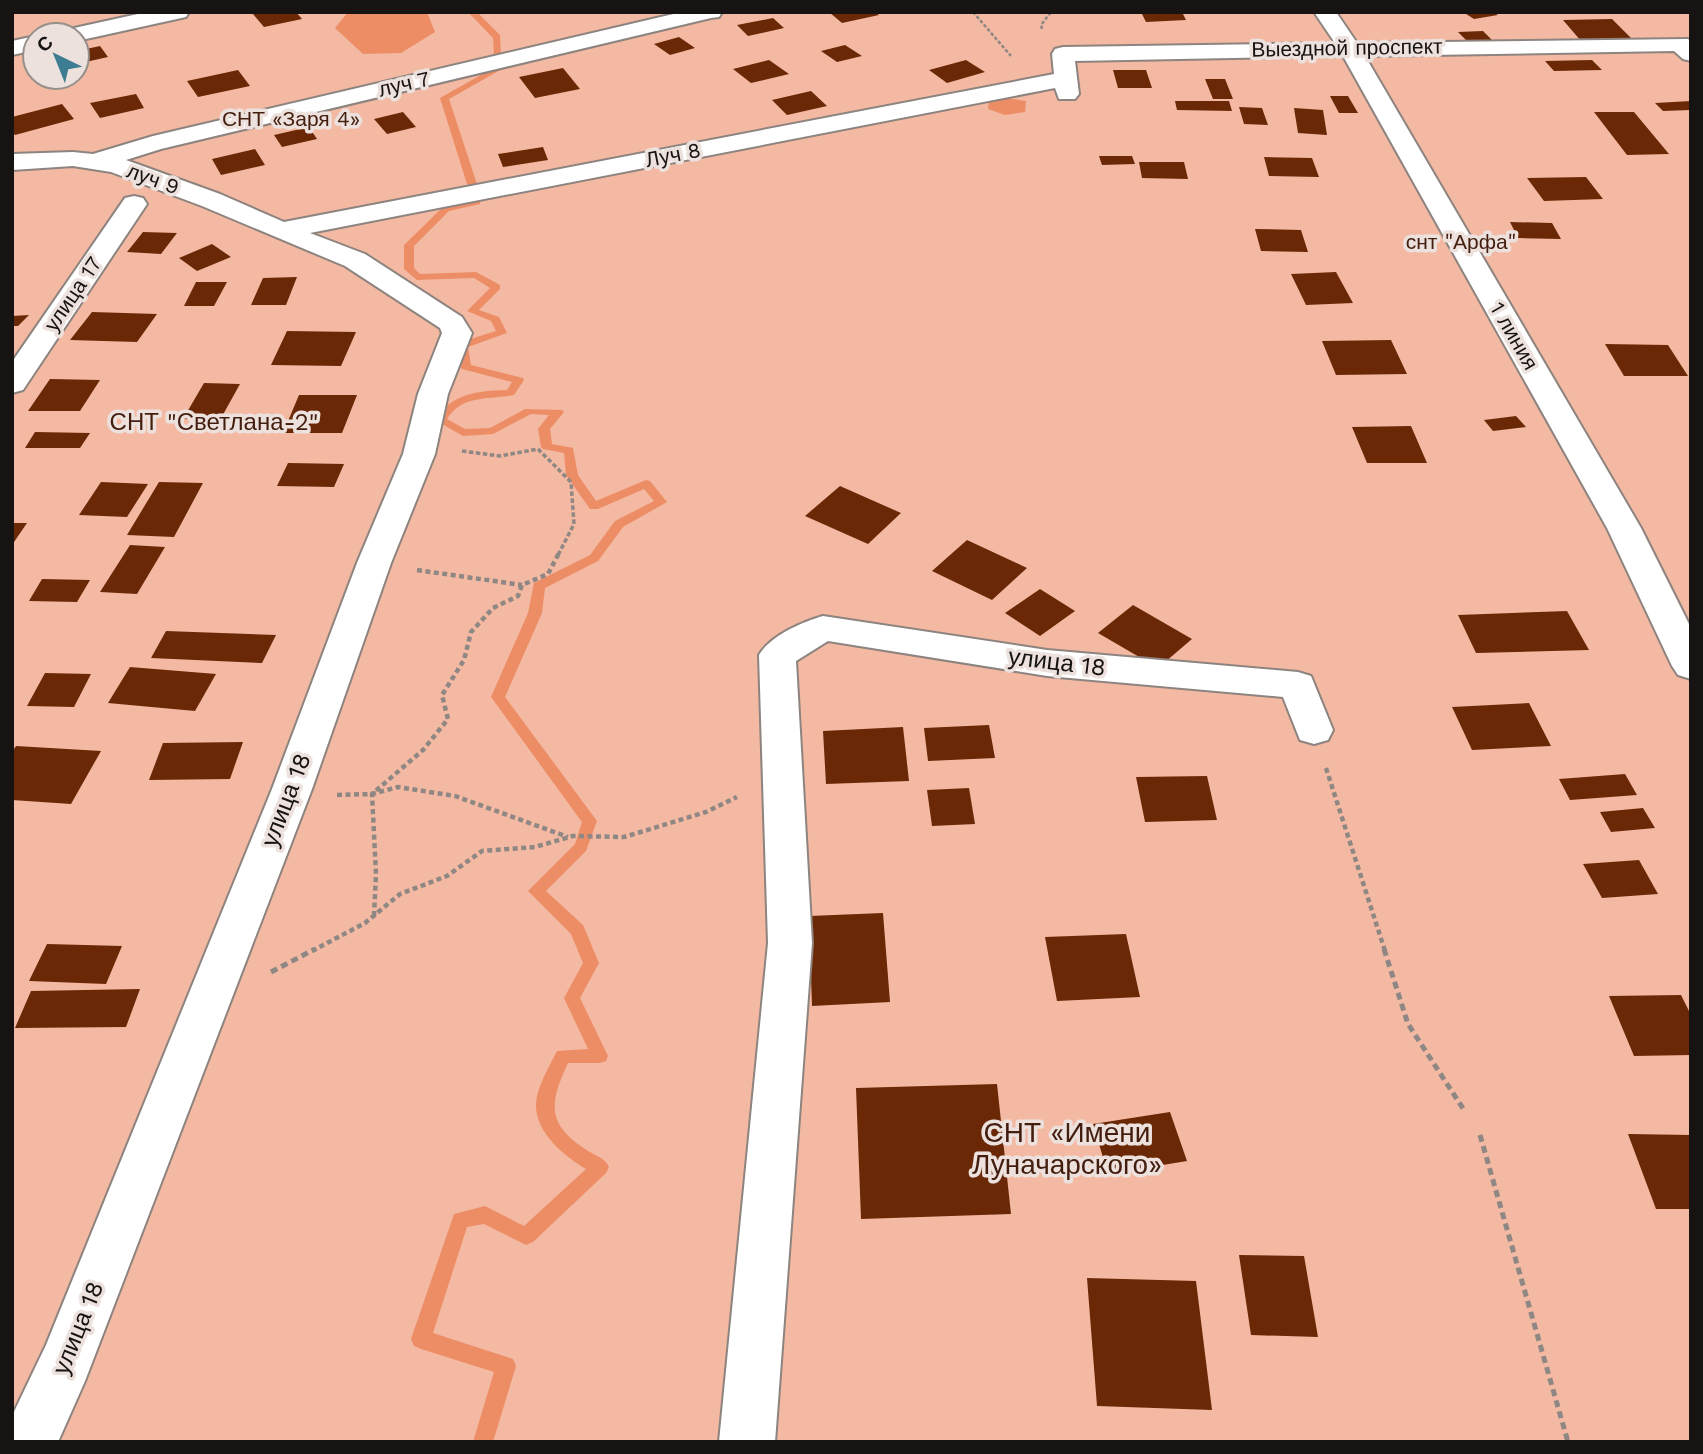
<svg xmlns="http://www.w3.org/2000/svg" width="1703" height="1454" viewBox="0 0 1703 1454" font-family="'Work Sans',sans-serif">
	<rect width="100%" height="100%" fill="#ece1dd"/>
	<!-- green -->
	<path fill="#f4b9a2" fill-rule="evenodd" d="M12,12h1679v1430h-1679zM35,35h42v42h-42z"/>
	<!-- water -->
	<path fill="#ed8d65" d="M348,12h79l8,20 -34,21 -38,1 -28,-26z
		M1006,98l20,3 -1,11 -20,3 -17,-6 1,-8z"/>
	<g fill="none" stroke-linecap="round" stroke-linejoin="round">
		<!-- stream -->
		<path fill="#ed8d65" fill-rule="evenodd" d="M468,12h9l23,23 1,23 -7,-2 -1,-18z
			M495,67l7,2 -53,30 28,85 -5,3 -5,-3 -27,-86z
			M477,199l3,1v4l-31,7 -35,35v22l6,6 56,-2 24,13v4l-21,21 20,7 8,16 -39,14 3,18 52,13 1,2 -10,15c-25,5 -52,-1 -67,24l18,10 25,-1 35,-19 37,1 2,2 -14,17 2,15 21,4 5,27 18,26 50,-21 4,1 17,21 -44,25 -25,34 -53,27 -3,25 -37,84 92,124 -11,30 -40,40 37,34 16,38 -19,35 28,58 -2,5 -6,2h-32c-19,41 -22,61 20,88 8,5 17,7 21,16l-3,6 -73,69 -7,3 -42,-21 -17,3 -34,106 80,26 3,7 -23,76h-20l21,-70 -73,-23 -7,-3 -3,-7 43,-125 31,-8 39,20 62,-57c-25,-15 -56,-41 -49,-73 4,-16 13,-31 20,-45l31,-2 -24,-51 19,-35 -12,-29 -43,-43 47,-47 7,-22 -91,-125 37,-84 6,-30 56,-28 25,-34 39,-20 -10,-12 -46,20h-8l-24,-34 -2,-22 -21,-4 -2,-2 -3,-18 11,-14 -18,-1 -38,20 -30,2 -28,-16c17,-27 42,-29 72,-30l5,-8 -50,-13 -1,-2 -4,-22 1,-2 38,-12 -5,-10 -24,-10 23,-23 -16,-10 -57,2 -13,-11v-24l39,-38z"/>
	</g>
	<!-- building -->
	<path fill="#6a2806" d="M260,12h36l6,7 -38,8 -11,-13z
		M829,12h46l4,3 -37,8z
		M1141,12h41l4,8 -40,2z
		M1463,12h30l5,3 -24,4z
		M773,18l11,10 -36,8 -11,-11z
		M1612,19l21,21 -52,1 -18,-21z
		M1483,31l13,13 -25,1 -13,-13z
		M679,37l16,11 -25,7 -16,-11z
		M845,45l17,11 -25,6 -16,-11z
		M100,46l8,11 -31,7v-13z
		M769,60l20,14 -38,9 -18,-14z
		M966,60l19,12 -38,11 -18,-13z
		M1592,60l10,10 -48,1 -9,-10z
		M563,68l17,21 -45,9 -16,-21z
		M238,70l12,16 -52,11 -11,-16z
		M1113,70h33l6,18h-34z
		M1205,79h20l8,20h-20z
		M811,91l16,15 -40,9 -15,-15z
		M136,94l8,14 -44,10 -10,-15z
		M1330,96h18l10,17h-19z
		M1175,101h54l3,10 -55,-1z
		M1691,101v9l-28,1 -8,-8z
		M62,104l12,15 -59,16 -3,-3v-15z
		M1239,107l23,1 6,17 -24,-1z
		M1294,108l29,2 4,25 -29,-2z
		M403,112l13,15 -29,7 -13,-15z
		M1594,112h40l35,42 -42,1z
		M309,127l8,12 -35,8 -8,-12z
		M543,147l5,13 -45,7 -5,-13z
		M255,149l10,16 -44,10 -9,-16z
		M1099,156h33l3,8 -33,1z
		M1264,157l48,1 7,19 -50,-1z
		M1139,162h45l4,17 -46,-1z
		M1586,177l17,22 -59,2 -17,-23z
		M1510,222l42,1 9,16 -43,-1z
		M1255,229l46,1 7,22 -47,-1z
		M143,232l34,1 -16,21 -34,-2z
		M212,244l19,13 -34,14 -18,-13z
		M1336,272l17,31 -47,2 -15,-31z
		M297,277l-11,28h-35l12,-27z
		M196,282h31l-13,24h-30z
		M92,312l65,2 -20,28 -67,-2z
		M29,315l-11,11h-6v-10z
		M287,331l69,1 -15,34 -70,-1z
		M1391,340l16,34 -71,1 -14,-34z
		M1605,344l63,1 20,31h-64z
		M50,379l50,1 -20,31h-52z
		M204,383l36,1 -20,36 -37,-1z
		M299,395h58l-15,38h-59z
		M1516,416l10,11 -33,4 -9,-11z
		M1411,426l16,37h-60l-15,-36z
		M35,432l55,1 -10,15h-55z
		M288,463l56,1 -10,23 -57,-1z
		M101,482l47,2 -21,33 -48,-2z
		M159,482l44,1 -29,54 -47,-2z
		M840,486l61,27 -33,31 -63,-28z
		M12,523h15l-15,22z
		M967,540l60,28 -35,32 -60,-29z
		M130,545l35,2 -28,47 -37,-2z
		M42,579l48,1 -13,22 -48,-1z
		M1040,589l35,22 -35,25 -35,-23z
		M1133,605l59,34 -34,29 -60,-35z
		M1567,611l22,39 -113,3 -18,-38z
		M166,631l110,4 -14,28 -111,-5z
		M130,667l86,7 -21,37 -87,-8z
		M45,673l46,1 -17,33 -47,-1z
		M1529,703l22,43 -79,4 -20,-43z
		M989,725l6,33 -67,3 -4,-33z
		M903,727l6,54 -83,3 -3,-53z
		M243,742l-13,37 -81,1 14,-37z
		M16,746l85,5 -30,53 -59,-4v-48z
		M1625,774l12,21 -67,5 -11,-21z
		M1207,776l10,44 -72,2 -9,-45z
		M969,788l6,36 -43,2 -5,-36z
		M1643,808l12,20 -44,4 -11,-20z
		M1639,860l19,34 -56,4 -19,-34z
		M883,913l7,89 -78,4 -3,-90z
		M1126,934l14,63 -83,4 -12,-64z
		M47,944l75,2 -16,38 -77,-3z
		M140,989l-14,38 -111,1 16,-37z
		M1681,995l10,20v40l-57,1 -25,-60z
		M997,1084l14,130 -150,5 -5,-131z
		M1170,1112l17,49 -79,13 -15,-50z
		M1628,1134l63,1v74h-35z
		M1239,1255l65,1 14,81 -67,-2z
		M1087,1278l109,3 16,129 -115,-4z"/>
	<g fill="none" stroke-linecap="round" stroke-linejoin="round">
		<!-- minor casing -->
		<g stroke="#8d837f" stroke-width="4">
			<path id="minor" d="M147,12h42l-3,5 -109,24v-6h-15l3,-5z
				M682,12h40l-3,5 -8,1 -550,131 -35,11 94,34 64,28 770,-148 -2,-20 3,-5 8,-2 272,-4 -21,-31h22l21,31 331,-4 3,3v19l-8,-2 -9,-8 -309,5 276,472 50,100v51l-13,-4 -6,-9 -65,-138 -264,-472 -268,5 4,33 -4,5h-16l-4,-11 -745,145 55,21 97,63 10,16 -24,61 -13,60 -44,109 -79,226 -227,592 -27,61h-46v-26l34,-71 226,-556 85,-226 46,-109 15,-60 24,-61 -2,-5 -95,-62 -143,-60 -91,-34 -38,-6 -61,4v-16l61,-2 20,2 60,-18z
				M35,36v14l-23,5v-14z
				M134,196l9,2 4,6 -124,186 -11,3v-31l113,-164z
				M823,616l224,34 251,22 13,4 22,54 -5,10 -14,4 -14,-4 -17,-43 -236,-21 -219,-35 -32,20 16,282 -37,499h-56l49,-499 -9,-288c11,-19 43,-33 64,-39z"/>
		</g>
		<!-- path-far3 -->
		<path stroke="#8f8784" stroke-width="2.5" stroke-dasharray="3.5 2" stroke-linecap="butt" d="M973,12l38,44
			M1042,29l-1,-4 10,-13"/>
		<!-- path-far2 -->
		<path stroke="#8f8784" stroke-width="3.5" stroke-dasharray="4.5 2.5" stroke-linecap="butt" d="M462,451l38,5 38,-7 33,33 3,42 -16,31"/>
		<!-- path-far1 -->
		<path stroke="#8f8784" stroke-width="4.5" stroke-dasharray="5 3.5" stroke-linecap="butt" d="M417,570l105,15
			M1326,768l59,183
			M337,795l35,-1 26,-7 57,9 113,41
			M374,916l2,-42 -4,-80 51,-44 25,-31 -6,-24 22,-35 7,-28 22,-24 25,-12 4,-11 26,-11 11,-21
			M312,951l53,-28 35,-29 47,-18 35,-25 53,-4 38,-11 51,1 82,-25 31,-15"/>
		<!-- path -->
		<path stroke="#8f8784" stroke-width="5" stroke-dasharray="7 4.5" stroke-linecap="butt" d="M1384,949l24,75 56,86
			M271,972l44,-23
			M1480,1135l88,307"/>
		<!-- minor -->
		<use href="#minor" fill="#fff" fill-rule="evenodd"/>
	</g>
	<g text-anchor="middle" stroke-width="7" stroke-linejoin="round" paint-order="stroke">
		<!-- far-street labels -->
		<g font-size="21" fill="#171312" stroke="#ece1dd">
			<text transform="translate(1347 48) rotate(-1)" y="7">Выездной проспект</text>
			<text transform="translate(404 84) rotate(-13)" y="7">луч 7</text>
			<text transform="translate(673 155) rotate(-11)" y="7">Луч 8</text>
			<text transform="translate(153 179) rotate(20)" y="7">луч 9</text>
			<text transform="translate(73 294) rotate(-56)" y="7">улица 17</text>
			<text transform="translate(1514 336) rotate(60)" y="7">1 линия</text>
		</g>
		<!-- far-park labels -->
		<g font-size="21" fill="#431d0d" stroke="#ece1dd">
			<text x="291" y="126">СНТ «Заря 4»</text>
			<text x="1461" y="249">снт "Арфа"</text>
		</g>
		<!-- park labels -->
		<g font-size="24" fill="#431d0d" stroke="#ece1dd">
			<text x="214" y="430">СНТ "Светлана-2"</text>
		</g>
		<!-- street labels -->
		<g font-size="24" fill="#171312" stroke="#ece1dd">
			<text transform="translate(1057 662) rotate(7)" y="8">улица 18</text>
			<text transform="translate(286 800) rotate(-69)" y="8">улица 18</text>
			<text transform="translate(78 1328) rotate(-68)" y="8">улица 18</text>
		</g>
		<!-- near-park labels -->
		<g font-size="28" fill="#431d0d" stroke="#ece1dd">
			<text x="1067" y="1142">СНТ «Имени<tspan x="1067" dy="32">Луначарского»</tspan></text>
		</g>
	</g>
	<!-- border -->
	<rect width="1703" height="1454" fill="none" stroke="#171312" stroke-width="28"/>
	<!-- north arrow -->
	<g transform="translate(56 56) rotate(317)"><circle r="33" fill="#ece1dd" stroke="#978f8c" stroke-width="2"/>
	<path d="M0-5L12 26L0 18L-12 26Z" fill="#3e7c92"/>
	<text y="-10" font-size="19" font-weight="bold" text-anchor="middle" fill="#171312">С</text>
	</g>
</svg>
